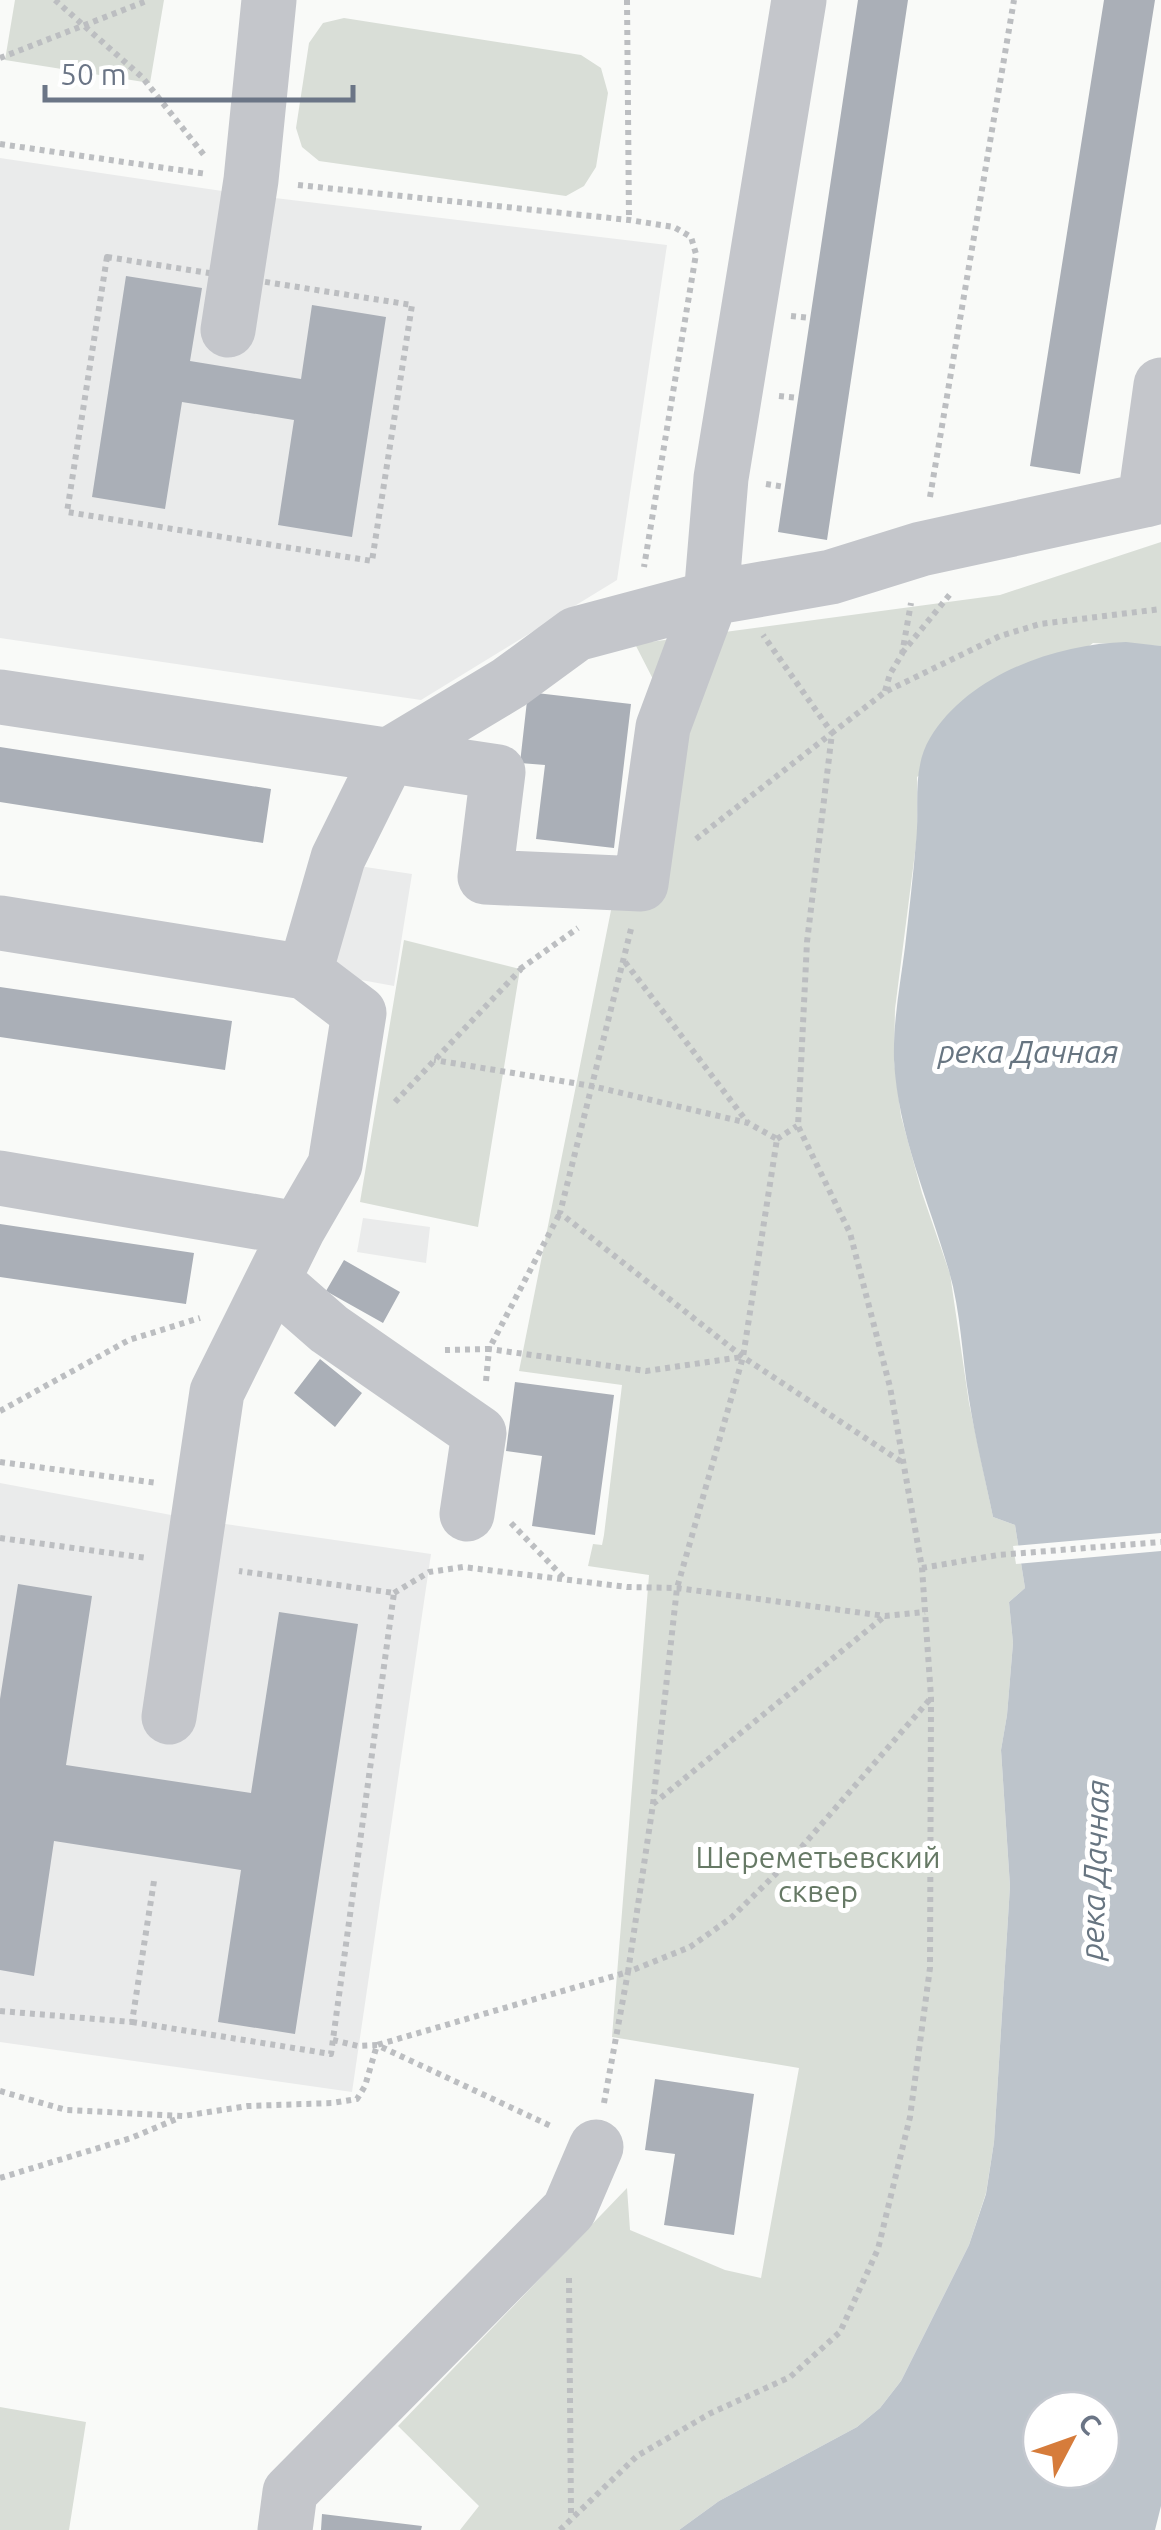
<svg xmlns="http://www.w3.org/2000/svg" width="1161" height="2530" viewBox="0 0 1161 2530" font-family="Ubuntu,sans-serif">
	<rect width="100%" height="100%" fill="#f9faf8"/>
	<!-- built -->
	<path fill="#eaebeb" d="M0,158l249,37 418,50 -50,335 -196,120 -421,-62z
		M352,865l60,9 -18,112 -60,-11z
		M363,1218l67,9 -4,36 -69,-11z
		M0,1483l198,37 233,34 -79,538 -352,-50z"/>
	<!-- green -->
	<path fill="#d9ded7" d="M15,0h149l-14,83 -145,-23z
		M344,18l237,37 20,13 7,25 -12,74 -12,19 -18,10 -247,-35 -17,-14 -6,-19 13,-85 14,-20z
		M1161,542v104l-68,-3 -176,134v60l-22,172 -1,52 7,55 21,77 28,81 19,129 24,114 22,8 10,63 -16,14 4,41 -6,72 -6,35 9,136 -16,256 -8,51 -17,52 -68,136 -21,27 -23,19 -138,74 -40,29h-219l19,-24 -81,-80 229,-238 3,42 95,40 36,8 38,-210 -187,-31 37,-462 -61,-9 5,-22 9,1 2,-10 18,-150 -103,-14 137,-686 -21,-41 365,-49z
		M404,940l116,29 -42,258 -118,-25z
		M0,2407l86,15 -17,108h-69z"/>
	<!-- water -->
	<path fill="#bdc4cb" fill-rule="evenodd" d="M1126,642l35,4v1860l-6,24h-476l40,-29 138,-74 23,-19 21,-27 68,-136 17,-51 8,-52 16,-256 -9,-136 6,-35 6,-72 -4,-41 16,-14 -10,-63 -22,-8c-8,-39 -18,-79 -24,-118 -7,-42 -8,-87 -20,-128 -20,-70 -51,-136 -55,-211 -1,-39 6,-74 11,-113 4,-35 8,-70 11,-105 4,-35 -5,-72 14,-104 38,-63 125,-94 196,-96zM1041,2410h60v60h-60z"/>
	<!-- pier -->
	<path fill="#f9faf8" d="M1161,1533v18l-145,13 -3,-18z"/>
	<!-- building -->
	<path fill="#aaafb7" d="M858,0h50l-81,540 -49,-8z
		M1104,0h51l-75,474 -50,-8z
		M126,276l76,12 -12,73 111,18 11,-74 74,12 -34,220 -74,-12 16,-105 -112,-18 -17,107 -73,-12z
		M528,692l103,12 -17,144 -78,-9 9,-74 -25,-2z
		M0,747l271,42 -8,54 -263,-41z
		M0,987l232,34 -7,49 -225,-33z
		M0,1224l194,29 -8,51 -186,-27z
		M344,1260l56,32 -17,31 -57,-32z
		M320,1359l42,34 -27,34 -41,-34z
		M515,1382l99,13 -19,140 -63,-9 10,-70 -36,-5z
		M18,1584l74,12 -26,169 185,28 28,-181 79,12 -63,410 -77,-12 23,-152 -187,-29 -20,135 -34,-6v-271z
		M655,2079l99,15 -20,141 -70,-10 11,-71 -30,-4z
		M322,2514l100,12 -1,4h-100z"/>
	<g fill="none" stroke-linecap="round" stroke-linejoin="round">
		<!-- path -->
		<path stroke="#bcbec1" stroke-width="6" stroke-dasharray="5 5" stroke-linecap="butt" d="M55,0l87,77 62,78
			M627,0l2,220
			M0,58l149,-58
			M0,144l207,30
			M298,185l331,35 45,7 17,10 5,17 -52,313
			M107,257l305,48 -40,256 -305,-49z
			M791,316l19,2
			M779,396l19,2
			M766,484l19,3
			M930,497l84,-497
			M902,653l49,-60
			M885,691l5,-17 12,-20 9,-51
			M696,839l136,-106 -69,-98
			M631,929l-71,284 183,144 160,106
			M625,962l123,161
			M520,969l58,-41
			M395,1102l126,-133
			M777,1139l20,-13
			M445,1350l44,-1 71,-136
			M486,1381l3,-32 157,22 96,-14
			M0,1411l129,-71 71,-22
			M0,1462l157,21
			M511,1523l54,56
			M0,1538l147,20
			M922,1568l76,-13 163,-13
			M394,1593l35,-21 34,-5 164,20 50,1 208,28 40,-4
			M653,1804l232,-188
			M0,2011l132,11 22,-141
			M132,2022l199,32 63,-461 -155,-22
			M333,2040l25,6 19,-1 176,82
			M0,2091l66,19 117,6 65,-10 84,-3 25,-4 8,-13 12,-41 251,-73 25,-168 24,-216 66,-231 34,-218 -29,-16 -156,-37 -158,-26
			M604,2103l24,-131 62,-25 41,-29 62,-61 138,-159
			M0,2178l131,-40 48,-20
			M569,2278l2,237
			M560,2530l77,-74 74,-43 79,-36 50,-45 38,-83 32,-132 20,-149 1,-271 -9,-129 -32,-181 -40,-154 -52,-107 9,-184 25,-209 53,-41 115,-56 40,-12 121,-15"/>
		<!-- minor -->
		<path stroke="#c4c6cb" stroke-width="55" d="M228,330l23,-150 18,-180
			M1161,385l-16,115 16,-4
			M0,697l498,75 -13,105 156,7 22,-157 48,-129 10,-120 78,-478
			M0,923l305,49
			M0,1178l298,51
			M273,1280l56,49 150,104 -12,81
			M169,1717l48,-325 81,-163 37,-64 24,-152 -54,-41 33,-114 51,-103 120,-72 67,-49 135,-36 120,-21 90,-28 224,-49
			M285,2530l5,-38 279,-282 27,-63"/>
	</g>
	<g text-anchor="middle" stroke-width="10" stroke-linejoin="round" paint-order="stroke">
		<!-- park labels -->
		<g font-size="30" fill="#667965" stroke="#fff">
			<text x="818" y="1868">Шереметьевский<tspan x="818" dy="34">сквер</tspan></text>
		</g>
		<!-- water labels -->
		<g font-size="32" font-style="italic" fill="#677581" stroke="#fff">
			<text x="1028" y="1063">река Дачная</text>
			<text transform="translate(1095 1870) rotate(-88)" y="11">река Дачная</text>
		</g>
	</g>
	<!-- north arrow -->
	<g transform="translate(1071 2440) rotate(49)"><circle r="48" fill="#ffffff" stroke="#c4c8cf" stroke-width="2.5"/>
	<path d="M0-8L18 38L0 25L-18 38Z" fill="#d67c3b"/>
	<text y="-15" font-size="28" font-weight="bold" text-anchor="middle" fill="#6b7586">С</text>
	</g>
	<!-- scale -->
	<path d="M45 85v15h308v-15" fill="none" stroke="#6b7586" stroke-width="5"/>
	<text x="60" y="85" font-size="30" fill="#6b7586" stroke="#ffffff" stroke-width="8" paint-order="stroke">50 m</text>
</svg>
